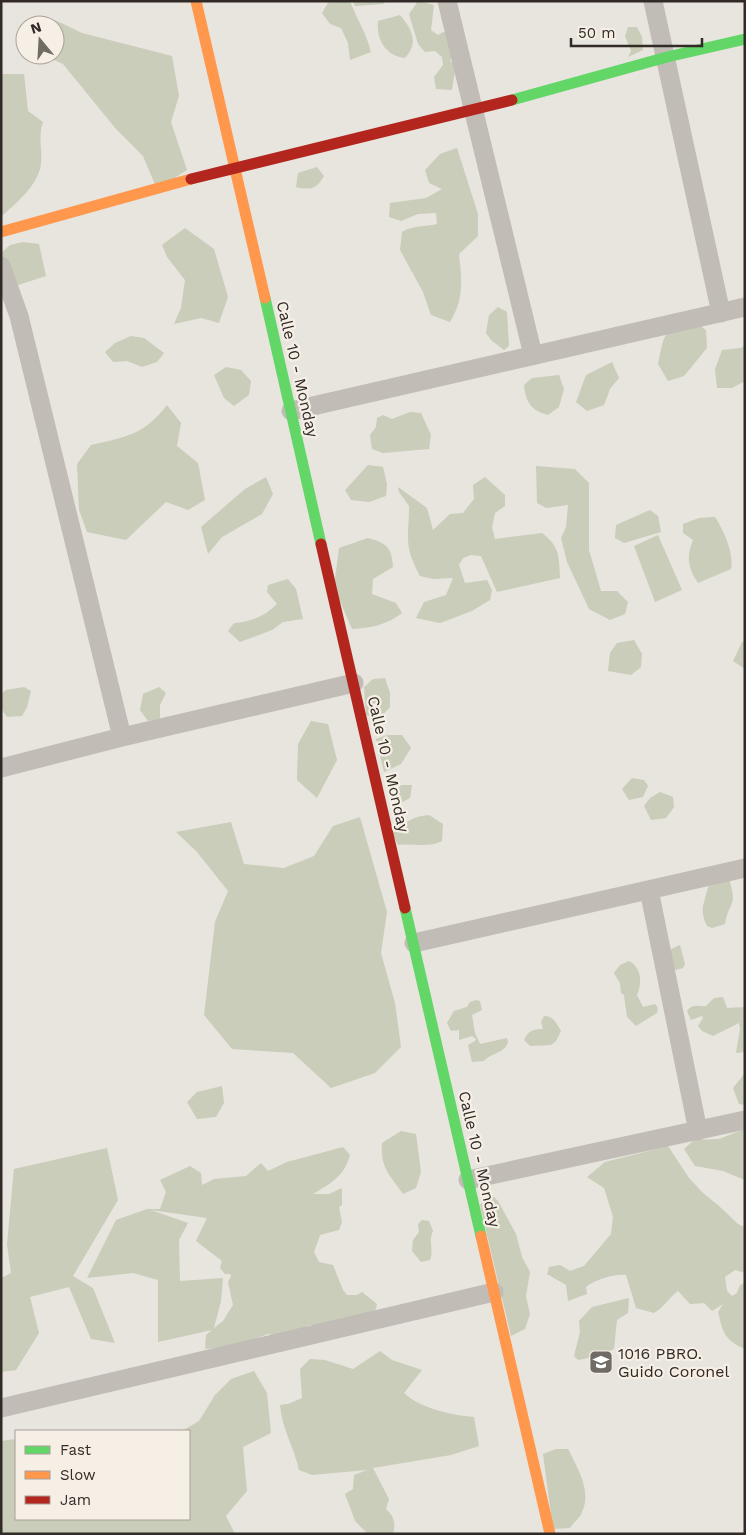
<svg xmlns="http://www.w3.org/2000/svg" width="746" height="1535" viewBox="0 0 746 1535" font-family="'Work Sans',sans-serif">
	<rect width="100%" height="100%" fill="#e8e4de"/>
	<!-- green -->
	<path fill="#c9cdb9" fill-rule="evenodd" d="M329,1h21c7,19 16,31 21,51l-21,8 -2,-17 -7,-15 -11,-4 -8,-11z
		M353,1h34l-4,3 -28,2z
		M418,1l16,4 -3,25 7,5 5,-3 7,1 4,19 -4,9 6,3 -4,26 -16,-1 -2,-12 9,-12 -1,-8 -7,-6 -10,1 -7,-8 -9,-30z
		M400,15c12,14 19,28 5,43 -19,-2 -29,-18 -27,-37z
		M55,20l27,13 90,23 7,40 -8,26 16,48 -30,19 -14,-33 -27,-27 -53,-65 -18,-8 10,-1v-30h-4z
		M628,27h9l5,10 1,13 -15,7 3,-6 -6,-15z
		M1,74h23l4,37 15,11c-6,16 1,32 -3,47 -6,20 -24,34 -39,48z
		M457,148l21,66v22l-19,18c3,28 5,44 -9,68l-19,-7 -8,-23 -23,-42 2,-18c11,-7 23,-5 35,-8l-1,-11 -18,1 -17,7 -12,-4 1,-14 36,-5 16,-9 -13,-6 -4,-13 15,-16z
		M317,167l7,9c-8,14 -14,14 -28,11l2,-14z
		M185,228l29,21 14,48 -9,26 -18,-5 -27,6 7,-16 4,-28 -18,-23 -5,-12z
		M23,242l16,2 7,32 -34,11 -11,-26v-8l9,-8z
		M498,307l9,5 2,34 -5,4 -13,-10 -5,-7 3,-18z
		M695,322l11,8 1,18 -23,28 -16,5 -10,-17c7,-32 4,-34 37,-42z
		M131,336l13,2 20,15 -7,9 -15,5 -15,-6 -14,1 -8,-10 10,-9z
		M745,345v36l-13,7h-15l-2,-19 7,-19 19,-2z
		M612,362l7,16 -9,11 -6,16 -17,6 -11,-9 10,-27z
		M226,367l15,3 10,11 -2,14 -15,11 -10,-8 -10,-23z
		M559,375l5,14 -5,18 -11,8c-17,-5 -22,-12 -24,-30l8,-7z
		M167,405l14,18 -4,23 21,17 7,37 -17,10 -22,-8 -40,38 -39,-8 -8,-22 -2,-46 14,-19c35,-8 53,-10 76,-40z
		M410,412l11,1 10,22 -2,14 -46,4 -11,-4 -2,-14 6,-8 1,-9 6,-3 9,4z
		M368,465l15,2 4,17 -1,12 -17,6 -18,-2 -6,-10z
		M536,466l39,3 14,14v67l12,41h16l11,11 -3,12 -15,6 -21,-11 -22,-47 -6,-24 5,-11 2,-22 -22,3 -9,-5z
		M266,477l7,17 -11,20 -40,23 -14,17 -7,-27 44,-38z
		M485,477l20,18v11l-10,7 -3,14 3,12 47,-6c18,14 17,23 18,45l-63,14 -16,-36 -10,-1 -8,3 -4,7 6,18 22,-3 5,10 -2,10 -18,11 -32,12 -24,-5 8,-16 22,-7 7,-17 -20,1 -13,-3c-17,-32 -11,-37 -11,-70l-10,-14 -1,-5 29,21 6,22 17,-16 13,-1 11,-14 -1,-14z
		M650,510l8,6 3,16 -37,11 -9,-5 1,-13z
		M715,517c9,14 19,36 16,52l-33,14c-10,-15 -12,-26 -5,-43l-10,-7v-9l16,-6z
		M658,535l24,55 -27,12 -21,-56z
		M368,538c18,5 24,9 25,29l-20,12 -1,15 24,9 6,10c-15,12 -32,15 -50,16l-18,-42 5,-39z
		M288,579l8,10 7,30 -20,3 -11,8 -32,12 -12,-11 6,-8c17,-1 31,-7 43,-19l-10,-12 1,-7z
		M634,640l8,14 -1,13 -10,8 -23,-4 2,-18 7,-10z
		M745,641v28l-12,-8 9,-19z
		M385,678l5,15v14l-11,12 -13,-4 -2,-28 9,-8z
		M24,687l7,4 -4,16 -5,9 -15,1 -6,-9v-14l5,-4z
		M159,687l7,6 -6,12v14l-12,2 -8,-11 3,-16z
		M311,721l17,3 9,36 -20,38 -20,-18 1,-36z
		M387,735h15l9,13 -10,16 -17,8 -8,-33z
		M632,778l12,2 4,6 -5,11 -14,3 -7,-11z
		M401,785h11l-2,13 -11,6 -8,-8z
		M660,792l13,5 1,10 -8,11 -15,2 -7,-14 6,-8z
		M429,815l14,9 -1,17c-14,7 -28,2 -44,4l-6,-11c12,-11 21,-18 37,-19z
		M360,817l27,95 -6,41 14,50 6,44 -26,26 -44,15 -38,-35 -61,-4 -28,-34 11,-93 13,-31 -31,-39 -21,-20 55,-10 13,42 40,4 30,-12 19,-30z
		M725,877l4,2c9,29 0,21 -4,45l-13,4 -5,-2c-8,-17 -3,-21 1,-39z
		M680,945l5,19 -2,4 -7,2 -6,-4 -1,-16z
		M629,961c13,7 13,22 8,34l6,12 12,-3 3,4 -1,5 -21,13 -9,-9 -3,-22 -3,-2 -1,-10 -6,-10 6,-8z
		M723,997l4,11 18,-1v45l-9,1 4,-24 -1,-6 -26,13 -11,-5 -4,-5 5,-8 -1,-2 -11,4 -4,-9c6,-8 12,-4 19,-5l8,-8z
		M476,1000l4,1 2,9 -10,5 3,18 5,11 27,-6 1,4c-4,12 -16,10 -24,19l-12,1 -4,-17 7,-4 1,-2 -4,-3 -13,4v-10l-8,1 -4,-8 7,-12 13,-4 3,-5z
		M544,1016c10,0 12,7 17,15l-5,10 -5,4 -21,1 -6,-6c4,-9 9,-11 19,-11l-2,-7z
		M745,1073v32l-6,-1 -6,-16z
		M222,1086l2,17 -8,14 -19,2 -10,-17 10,-10z
		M745,1129v51l-22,-9 -28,-5 -11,-17 10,-9 25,-1z
		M401,1131l15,3 5,38 -5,16 -13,6c-13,-19 -23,-26 -21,-51z
		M668,1146l21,32 14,15 16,13 19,18 7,3v46l-10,-3 -10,7 2,14 5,5 5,-3 3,-8 5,-2v66c-21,-9 -22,-17 -27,-37l5,-8 -11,7 -8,-8 -14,1 -12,-13c-10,7 -12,15 -24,22l-18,-5 -10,-33c-9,-2 -33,5 -40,12l1,7 -19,7 -2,-16 -19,-11 2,-7 11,-2 10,6 14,-5 27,-32 2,-17 -9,-29 -17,-11 18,-15z
		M343,1147l7,8c-6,21 -18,28 -37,39h16l13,-6v17l-3,2 3,15 -3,8 -19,5 -6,17 5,10 14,3 10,25 4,5h10l5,-3 15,12 -2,7 -56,14h-10l-13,9 -16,3 -12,-3 -34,12 -29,3 1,-14 6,-5 -54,12v-62l-25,-7 -46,5 29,-58 31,-11h13l6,-17 -6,-12 30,-14 11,7 1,12 12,-6 32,-3 15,-13 7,8 19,-9zM151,1210l56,8 -11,23 26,20 -2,7 5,6h5l1,2 -3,6 5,23 -10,16 -9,7 7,-27 2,-23 -43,3 -1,-41 9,-17z
		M107,1148l11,52 -45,76 20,12 22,55 -24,-4 -22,-52 -39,10 9,36 -23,37 -15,2v-94l10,-5 -4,-29 7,-75z
		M493,1196l5,5 18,33 6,23 8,15 -4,24 4,18 -5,15 -14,7 -31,-131 6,-7z
		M422,1220l7,1 4,10c-5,10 1,19 -3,29l-9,2 -9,-11 1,-11 6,-8 -1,-8z
		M629,1298l-1,15 -11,7 -3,29 -17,7 -19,4 -4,-4 6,-24 -1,-11 13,-14z
		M380,1351l12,9 30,10 -18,23c17,16 48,22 70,24l5,29 -28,9 -78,13 16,31 -3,10c8,7 10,15 7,25h-25l-13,-13 -10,-27 8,-5 1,-14 13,-5 -55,5 -13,-5c-5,-23 -17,-41 -19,-65l8,-1 14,-6 -2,-29 10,-10 15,1 28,9z
		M254,1371l13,22 4,40 -28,14 4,44 -21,25 9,18h-234v-93l15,-2v80h173v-88h-7l17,-10 16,-26 16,-16z
		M556,1449h12c9,18 24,42 14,63 -2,6 -9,11 -12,16l-17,1 -10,-75z"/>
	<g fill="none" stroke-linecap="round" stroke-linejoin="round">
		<!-- street -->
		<path stroke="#c2bcb7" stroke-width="19" d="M447,1l86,354
			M653,1l68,312
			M1,266l18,50 103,421
			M291,411l454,-104
			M1,768l121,-31 232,-54
			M649,890l49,241
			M414,943l331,-75
			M468,1180l277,-60
			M1,1408l493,-116"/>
		<!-- fast -->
		<path stroke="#63d668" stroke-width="11" d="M512,100l155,-43 78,-18
			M265,298l56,246
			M405,908l76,328"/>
		<!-- slow -->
		<path stroke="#ff974d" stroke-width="11" d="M196,1l69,297
			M1,232l190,-53
			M481,1236l69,298"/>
		<!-- jam -->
		<path stroke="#b3261e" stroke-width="11" d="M191,179l321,-79
			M321,544l84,364"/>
	</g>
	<!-- icons -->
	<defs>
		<g id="school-square" transform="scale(1.25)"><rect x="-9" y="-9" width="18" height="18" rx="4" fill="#716b66" stroke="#f6efe5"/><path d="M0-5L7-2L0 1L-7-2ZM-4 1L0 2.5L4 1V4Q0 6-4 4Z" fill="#fff"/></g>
	</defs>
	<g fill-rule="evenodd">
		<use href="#school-square" x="601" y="1362"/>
	</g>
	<g text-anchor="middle" stroke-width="4.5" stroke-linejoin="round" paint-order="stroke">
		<!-- street labels -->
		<g font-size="16" fill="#312a26" stroke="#f6efe5">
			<text transform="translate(298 369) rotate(77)" y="6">Calle 10 - Monday</text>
			<text transform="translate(389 764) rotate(77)" y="6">Calle 10 - Monday</text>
			<text transform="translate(480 1159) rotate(77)" y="6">Calle 10 - Monday</text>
		</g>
		<!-- poi labels -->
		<g font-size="16" fill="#312a26" stroke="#f6efe5" text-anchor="start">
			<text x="618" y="1359">1016 PBRO.<tspan x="618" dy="18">Guido Coronel</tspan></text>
		</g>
	</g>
	<!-- border -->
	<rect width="746" height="1535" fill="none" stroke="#312a26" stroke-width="5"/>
	<!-- legend -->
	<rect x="15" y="1430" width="175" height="90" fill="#f6efe5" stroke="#a7a099"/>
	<rect x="25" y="1446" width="25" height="8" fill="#63d668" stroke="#a7a099"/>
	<text x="60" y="1455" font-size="15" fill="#312a26">Fast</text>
	<rect x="25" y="1471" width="25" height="8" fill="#ff974d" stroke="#a7a099"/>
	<text x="60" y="1480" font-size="15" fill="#312a26">Slow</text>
	<rect x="25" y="1496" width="25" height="8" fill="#b3261e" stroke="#a7a099"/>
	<text x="60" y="1505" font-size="15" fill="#312a26">Jam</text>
	<!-- north arrow -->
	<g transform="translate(40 40) rotate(342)"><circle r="24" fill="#f6efe5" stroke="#a7a099"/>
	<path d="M0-4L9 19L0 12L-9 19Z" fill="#716b66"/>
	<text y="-8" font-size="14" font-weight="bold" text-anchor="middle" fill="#312a26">N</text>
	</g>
	<!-- scale -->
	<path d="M571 38v8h131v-8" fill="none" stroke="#312a26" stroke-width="2.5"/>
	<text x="578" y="38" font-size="15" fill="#312a26" stroke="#f6efe5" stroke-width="4" paint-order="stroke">50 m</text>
</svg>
